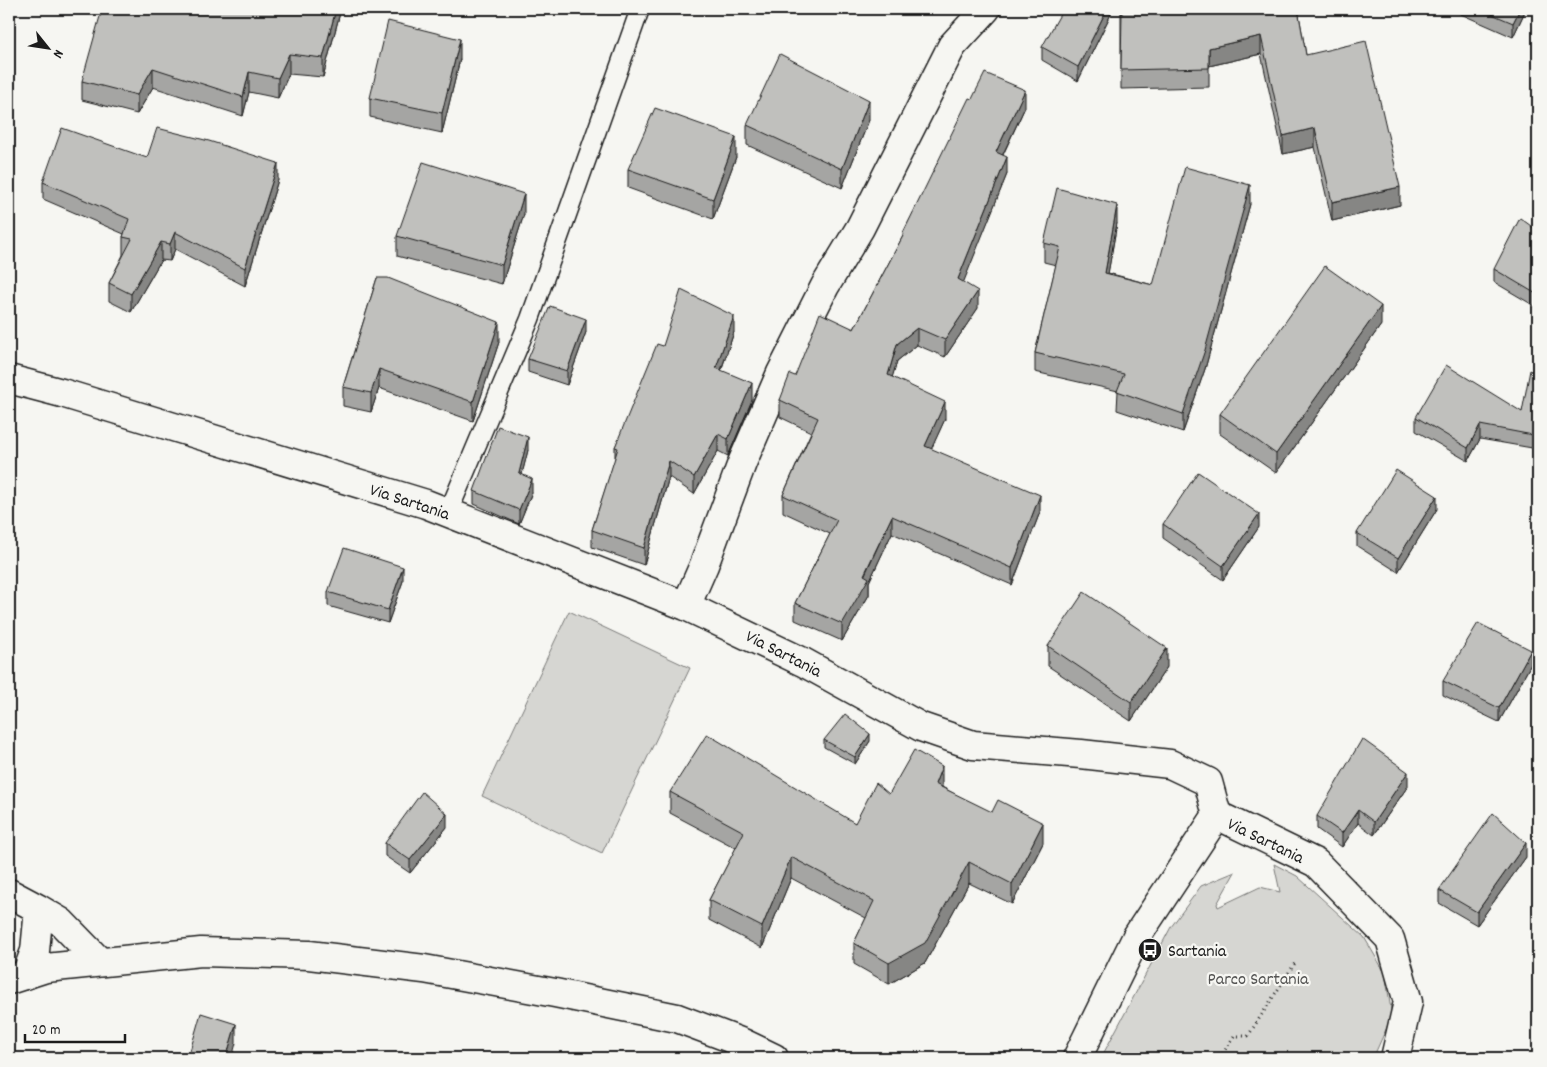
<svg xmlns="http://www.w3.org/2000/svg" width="1547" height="1067" viewBox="0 0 1547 1067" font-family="Dekko,sans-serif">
	<rect width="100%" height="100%" fill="#f6f6f2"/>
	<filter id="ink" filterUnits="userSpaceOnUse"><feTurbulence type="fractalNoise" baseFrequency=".02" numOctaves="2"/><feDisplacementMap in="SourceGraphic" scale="10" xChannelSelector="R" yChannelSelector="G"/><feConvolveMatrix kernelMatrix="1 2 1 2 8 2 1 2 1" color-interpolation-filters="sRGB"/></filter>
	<g filter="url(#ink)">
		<!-- green -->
		<path fill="#d6d6d2" stroke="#797977" d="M569,611l121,57 -88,185 -120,-57z
			M1274,864l23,12 67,61 21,36 7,43 -19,42h-272l70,-131 30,-41 34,-14 -18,32 1,3 42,-20 20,5z"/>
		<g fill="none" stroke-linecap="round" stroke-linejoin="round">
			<!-- lane casing -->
			<g stroke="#1c1c1c" stroke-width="21">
				<path id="lane" d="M448,513l82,-194 110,-310"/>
			</g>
			<!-- street casing -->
			<g stroke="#1c1c1c" stroke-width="31">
				<path id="street" d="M9,379l53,14 364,111 260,102 117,56 118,65 52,18 108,9 89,10 38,18 9,33 99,48 74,76 18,63 -13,56
					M686,606l18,-41 38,-102 39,-90 44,-87 35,-58 92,-182 34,-37
					M9,893l30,16
					M26,975l9,-24 4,-42 22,13 39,40
					M1077,1058l60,-122 80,-121"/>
			</g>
			<!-- secondary casing -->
			<g stroke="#1c1c1c" stroke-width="31">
				<path id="secondary" d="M9,980l37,-12 155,-16 108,3 115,14 131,24 122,25 66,25 31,15"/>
			</g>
			<!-- path -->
			<path stroke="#1c1c1c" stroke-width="3" stroke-dasharray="1 4" stroke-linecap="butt" d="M1220,1058l14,-22h14l47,-73"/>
			<!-- lane -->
			<use href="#lane" stroke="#f6f6f2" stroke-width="18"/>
			<!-- street -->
			<use href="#street" stroke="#f6f6f2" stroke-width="28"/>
			<!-- secondary -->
			<use href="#secondary" stroke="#f6f6f2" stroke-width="28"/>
		</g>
		<!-- wall -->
		<path fill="#a5a5a3" stroke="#1c1c1c" d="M341,9l-18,68 -34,-3 -11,24 -29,-6 -6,24 -90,-29 -16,27 -55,-14v-19z
			M1111,9v5l-33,67 -36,-21v-13z
			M1298,9l8,46 94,150 -68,16 -17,-74 -32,7 -22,-100 -52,12v21l-88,2v-79z
			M1454,9h72l-13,28 -59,-26z
			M460,59l-18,74 -72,-16v-19z
			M972,99l53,8 -22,48 4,19 -44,108 15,26 -33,49 -28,-12 -20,16 -5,16 53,42 -14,30 109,63 -28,73 -120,-52 -23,49v13l-27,46 -47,-21v-17l35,-69 -47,-22v-17l28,-63 -31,-15v-17l15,-24 59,-47 49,-93v-3z
			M869,120l-27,68 -95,-43v-20z
			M736,157l-23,62 -85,-31v-19z
			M147,158l131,22 -33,106 -70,-37 -5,12 -9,-1 -30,52 -22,-11v-18l14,-28v-18l1,-3 -81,-35v-17z
			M1250,204l-45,165 -22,63 -66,-22 1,-19 -83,-19v-19l21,-88 -12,-3v-19l73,-20 -9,50 45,12z
			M524,214l-22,70 -105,-28v-20z
			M1538,231v77l-44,-26v-13z
			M377,278l122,64 -26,79 -94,-33 -8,24 -28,-6v-19z
			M1381,325l-105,148 -56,-39v-20z
			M586,332l-19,53 -39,-13v-13z
			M734,332l-13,39 31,29 -24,56 -10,-5 -24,43 -25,-17 -25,88 -52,-18v-17l23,-71v-12l48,-101z
			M1538,371v78l-58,-10 -12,22 -52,-30v-14l106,-5z
			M528,450l-6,24 10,18 -13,32 -45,-20v-13z
			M1437,509l-39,63 -41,-26v-13z
			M1163,524l96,3 -36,53 -60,-42z
			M403,581l-15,42 -60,-17v-14z
			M1538,642v15h-1v-14z
			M1048,646l119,21 -36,54 -83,-55z
			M1531,664l-32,58 -56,-27v-14z
			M824,740l46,1 -15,23 -31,-17z
			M942,786v1l101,56 -31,61 -43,-21 -44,80 -36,21 -35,-20v-21l12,-25 -75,-40 -29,70 -53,-28v-20l27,-52 -66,-35v-21l185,31 34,-29z
			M1408,786l-34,49 -16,-12 -16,24 -25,-18v-13z
			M447,827l-37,46 -25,-17v-13z
			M1526,857l-49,68 -38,-22v-13z"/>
		<!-- shaded-wall -->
		<path fill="#868684" stroke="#1c1c1c" d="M336,9h5l-18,68v-19z
			M1107,9h4v5l-33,67v-14z
			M1520,9h6l-13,28v-14z
			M1261,36v18l-52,12v-18z
			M460,39v20l-18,74v-20z
			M289,54v20l-11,24v-20z
			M153,68v19l-16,27v-19z
			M249,72v20l-6,24v-19z
			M1025,90v17l-29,62v-17z
			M869,100v20l-27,68v-19z
			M1315,128v19l-32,7v-18z
			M736,137v20l-23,62v-20z
			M1007,157v17l-49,122v-17z
			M278,163v17l-33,106v-18z
			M1250,185v19l-45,165 -22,63v-18z
			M1400,187v18l-68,16v-19z
			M524,194v20l-22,70v-19z
			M1117,205v18l-12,68v-18z
			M175,232v17l-5,12v-17z
			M161,242v18l-30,52v-18z
			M978,291v17l-33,49v-17z
			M1381,306v19l-105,148v-19z
			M734,316v16l-18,53v-17z
			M586,319v13l-19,53v-14z
			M499,322v20l-26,79v-19z
			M917,328v17l-20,16 -9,31v-17l9,-31z
			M379,369v19l-8,24v-19z
			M752,383v17l-24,56v-17z
			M945,402v17l-20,44v-17z
			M1480,425v14l-12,22v-13z
			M718,434v17l-24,43v-17z
			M528,437v13l-9,36v-13z
			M10,452v19l-1,4v-20z
			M669,461v16l-25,88v-17z
			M532,479v13l-13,32v-14z
			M1040,495v17l-28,73v-17z
			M1437,496v13l-39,63v-14z
			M1259,514v13l-36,53v-14z
			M892,516v17l-23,49v13l-27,46v-17z
			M403,567v14l-15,42v-13z
			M1167,648v19l-36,54v-19z
			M1531,650v14l-32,58v-14z
			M870,734v7l-15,23v-7z
			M942,766v20l-7,18v-20z
			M1408,772v14l-34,49v-13z
			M1358,810v13l-16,24v-14z
			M447,814v13l-37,46v-13z
			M1043,823v20l-31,61v-20z
			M1526,843v14l-49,68v-13z
			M791,857v21l-29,70v-21z
			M969,862v21l-44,80 -36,21v-21z
			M236,1024v19l-4,15h-6z"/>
		<!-- building -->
		<path fill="#c0c0bd" stroke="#1c1c1c" d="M102,9h234l-13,49 -34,-4 -11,24 -29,-6 -6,25 -90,-29 -16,27 -55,-14z
			M1063,9h44l-29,58 -36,-20z
			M1122,9h176l8,46 60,-14 34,146 -68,15 -17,-74 -32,8 -22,-100 -52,12v20l-88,2z
			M1480,9h40l-7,14z
			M388,21l72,18 -18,74 -72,-15z
			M780,54l89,46 -27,69 -95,-44z
			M985,73l40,17 -29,62 11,5 -49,122 20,12 -33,49 -28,-12 -20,16 -9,31 57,27 -20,44 115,49 -28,73 -120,-52 -28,59 5,3 -27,46 -47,-21 42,-83 -54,-25 35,-77 -38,-18 10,-26 5,2 25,-63 34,16 50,-95 -1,-1 66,-135 3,1z
			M655,108l81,29 -23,62 -85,-30z
			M62,128l85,30 10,-30 52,13 69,22 -33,105 -70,-36 -5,12 -9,-2 -30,52 -22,-11 23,-44 -9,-2 6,-18 -86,-37z
			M423,162l101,32 -22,71 -105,-29z
			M1185,167l65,18 -45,165 -22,64 -66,-23 7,-17 -89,-21 25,-106 -16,-4 13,-55 60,17 -12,68 48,12z
			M1520,218l18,13v64l-44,-26z
			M1325,266l56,40 -105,148 -56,-40z
			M377,278h11l111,44 -26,80 -94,-33 -8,24 -28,-6z
			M681,290l53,26 -18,52 36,15 -24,56 -10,-5 -24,43 -25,-16 -25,87 -52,-18 26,-82 -3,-1 42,-103 6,2z
			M550,306l36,13 -19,52 -39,-12z
			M1446,365l76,47 8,-42 8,1v65l-58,-11 -12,23 -52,-31z
			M498,426l30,11 -9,36 13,6 -13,31 -45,-19z
			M1396,470l41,26 -39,62 -41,-25z
			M1198,472l61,42 -36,52 -60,-42z
			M344,548l59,19 -15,43 -60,-18z
			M1084,592l83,56 -36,54 -83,-56z
			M1478,623l53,27 -32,58 -56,-27z
			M845,714l25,20 -15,23 -31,-17z
			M707,734l148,89 21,-40 13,11 25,-44 28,16 -7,18 57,28 6,-12 45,23 -31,61 -43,-22 -44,81 -36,20 -35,-20 20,-42 -83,-44 -29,70 -53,-27 35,-68 -74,-40z
			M1362,739l46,33 -34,50 -16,-12 -16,23 -25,-17z
			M422,792l25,22 -37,46 -25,-17z
			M1493,813l33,30 -49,69 -38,-22z
			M201,1013l35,11 -10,34h-38z"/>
	</g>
	<!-- icons -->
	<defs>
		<g id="bus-disc" transform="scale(1.25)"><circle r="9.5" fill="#1c1c1c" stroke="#f6f6f2"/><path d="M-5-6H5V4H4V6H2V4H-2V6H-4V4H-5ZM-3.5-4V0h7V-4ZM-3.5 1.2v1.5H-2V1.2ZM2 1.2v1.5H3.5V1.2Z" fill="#fff"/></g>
	</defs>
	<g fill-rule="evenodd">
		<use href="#bus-disc" x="1150" y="950"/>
	</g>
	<g text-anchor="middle" stroke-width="4.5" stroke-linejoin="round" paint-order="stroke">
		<!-- street labels -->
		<g font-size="18" fill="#1c1c1c" stroke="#f6f6f2">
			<text transform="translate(410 501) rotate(18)" y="6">Via Sartania</text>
			<text transform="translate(784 653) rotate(27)" y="6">Via Sartania</text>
			<text transform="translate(1266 840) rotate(26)" y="6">Via Sartania</text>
		</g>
		<!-- poi labels -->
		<g font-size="18" fill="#1c1c1c" stroke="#f6f6f2" text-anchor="start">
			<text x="1168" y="956">Sartania</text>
		</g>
		<!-- park labels -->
		<g font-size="18" fill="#545453" stroke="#f6f6f2">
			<text x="1258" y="984">Parco Sartania</text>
		</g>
	</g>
	<!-- margin -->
	<rect width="1547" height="1067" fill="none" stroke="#f6f6f2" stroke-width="30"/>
	<rect x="15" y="15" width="1517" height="1037" fill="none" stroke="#1c1c1c" stroke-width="2" filter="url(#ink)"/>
	<!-- north arrow -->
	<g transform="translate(48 48) rotate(120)" stroke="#f6f6f2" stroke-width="4" paint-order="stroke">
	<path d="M0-4L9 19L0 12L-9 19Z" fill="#1c1c1c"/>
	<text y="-8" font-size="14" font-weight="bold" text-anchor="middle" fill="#1c1c1c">N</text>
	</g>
	<!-- scale -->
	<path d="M25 1034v8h100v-8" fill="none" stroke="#1c1c1c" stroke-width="2.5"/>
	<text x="32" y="1034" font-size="15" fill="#1c1c1c" stroke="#f6f6f2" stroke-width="4" paint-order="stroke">20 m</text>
</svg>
